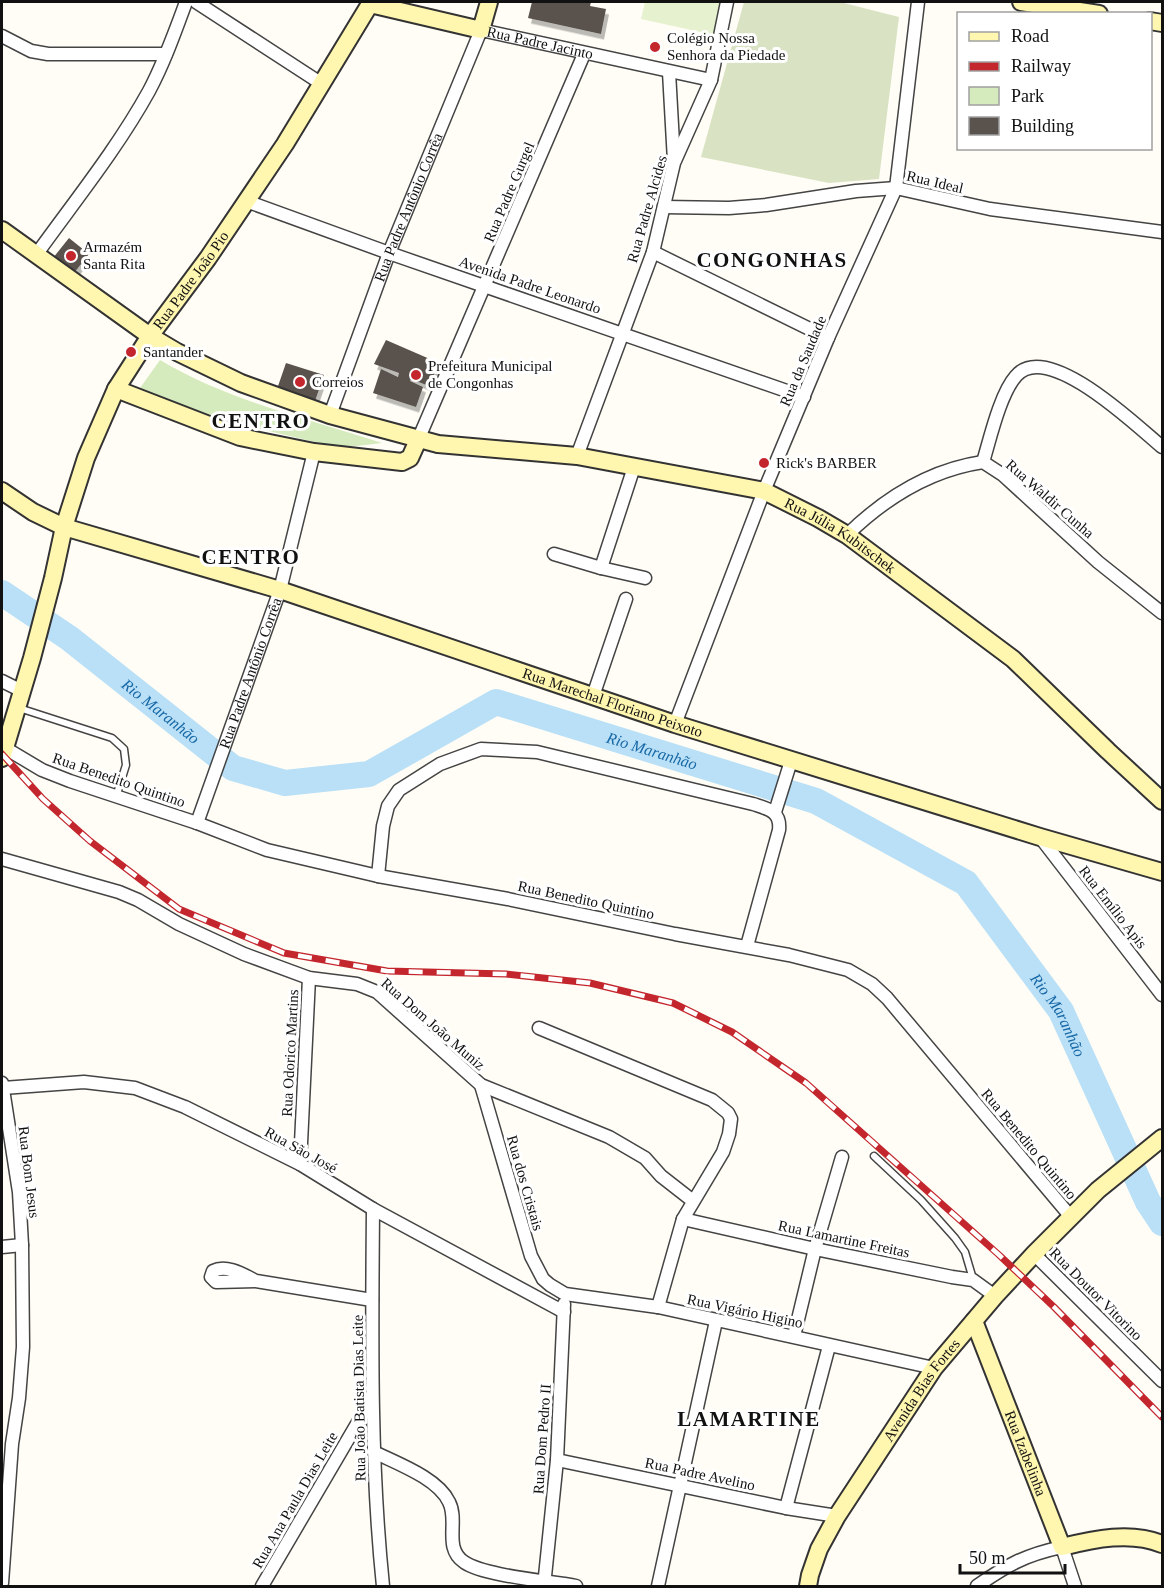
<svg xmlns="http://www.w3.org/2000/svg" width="1164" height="1588" viewBox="0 0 1164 1588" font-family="Georgia,serif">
	<defs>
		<filter id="shadow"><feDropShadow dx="3" dy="5.5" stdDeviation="0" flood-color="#0004"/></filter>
	</defs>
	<rect width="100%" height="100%" fill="#fffdf5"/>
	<!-- green -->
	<path fill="#d5ebbd" d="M160,360c67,40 148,59 222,83l-42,5 -122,-29 -78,-31z"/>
	<!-- cemetery -->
	<path fill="#d9e3c4" d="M744,2h96l59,15 -20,162 -50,4 -128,-26z"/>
	<!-- pitch -->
	<path fill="#e6f2cf" d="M645,2h77l-8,33 -73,-16z"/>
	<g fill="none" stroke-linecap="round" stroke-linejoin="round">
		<!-- river -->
		<path stroke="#b9e0f7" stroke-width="26" id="s1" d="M2,593l67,45 164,130 52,15 84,-9 127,-72 320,99 150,82 95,128 87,191 14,21"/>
	</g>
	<!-- building -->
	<path fill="#5a524d" filter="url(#shadow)" d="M532,2h59l-1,4 16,3 -5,25 -73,-16z
		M69,238l20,16 -15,19 -21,-15z
		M386,340l53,23 -10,23 -18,-7 -1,2 13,6 -7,20 -43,-14 8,-24 17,8 1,-4 -25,-9z
		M286,363l38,12 -9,26 -38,-12z"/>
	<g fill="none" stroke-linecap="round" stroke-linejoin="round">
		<!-- lane casing -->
		<g stroke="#444" stroke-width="9">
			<path id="lane" d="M19,708l93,30 12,11 2,16 -10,32
				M874,1156l47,44 34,38 10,14 8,27"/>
		</g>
		<!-- street casing -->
		<g stroke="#444" stroke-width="15">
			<g id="street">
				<path d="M196,2l126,82"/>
				<path d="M2,36l29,15 17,3h118"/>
				<path d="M669,72l5,89"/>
				<path d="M246,201l143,52 415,144"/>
				<path d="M664,207l65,1 37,-3 90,-14 40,-3 94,21 172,23"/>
				<path d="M653,252l175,86"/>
				<path d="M36,255c38,-53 81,-106 113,-164 15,-28 26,-59 37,-89"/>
				<path id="s2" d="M330,415l59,-162 92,-223 230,50"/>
				<path d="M418,440l166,-386"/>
				<path d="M577,456l76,-204 21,-89 37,-83 16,-78"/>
				<path d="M983,462c7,-23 17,-68 33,-86 31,-37 121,50 146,71"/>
				<path d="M847,535c38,-37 82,-65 136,-73l20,13 95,87 64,51"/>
				<path d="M554,554l47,14 33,-101"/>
				<path d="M601,568l44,10"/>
				<path d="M2,681l20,10"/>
				<path d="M593,696l33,-97"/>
				<path d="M675,724l89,-233 64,-153 68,-150 22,-186"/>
				<path d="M5,748l37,22 28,11 127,42 70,27 111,26 130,23 167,35 114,21 59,15 24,14 15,14 184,219"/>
				<path d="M775,812l16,-51"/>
				<path id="s3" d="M197,823l83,-233 34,-138"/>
				<path d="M1040,837l122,158"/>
				<path d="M2,859l117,33 19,8 41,24 65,30 65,24 48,6 20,8 104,93 128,52 36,21 16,18 32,25"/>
				<path d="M378,876l5,-50 5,-20 11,-16 41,-26 41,-15 56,3 216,52c15,5 28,7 26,26l-32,116"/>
				<path d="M539,1028l173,72 16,13 3,6 -2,15 -6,18 -40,67 -25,88"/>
				<path d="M2,1083l17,109 3,53 1,102 -4,51 -7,46 -10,139"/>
				<path d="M481,1085l50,171 12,23 7,6 15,9 93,13 276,61"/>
				<path d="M3,1088l81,-6 51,6 50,19 115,57 73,45 191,103"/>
				<path d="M300,1164l9,-186"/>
				<path d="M373,1209c-1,126 -3,252 10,377"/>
				<path d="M683,1219l132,30 137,28 21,3 22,16"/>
				<path d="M2,1247l20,-2"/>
				<path d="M1034,1254l128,127"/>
				<path d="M256,1281c-12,-6 -29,-17 -43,-10l-2,6 5,5 40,-1 116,19"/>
				<path d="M794,1336l21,-87 27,-92"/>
				<path d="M374,1452c22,11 64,26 75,50 10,19 -6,46 15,60 20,14 85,19 112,24"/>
				<path d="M557,1460l229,48 51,8"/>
				<path d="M786,1508l43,-162"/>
				<path d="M262,1586l109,-186"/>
				<path d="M544,1586l13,-126 7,-156"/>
				<path d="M658,1586l58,-265"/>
				<path d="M977,1586c30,-21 48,-31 85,-39l13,39"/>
			</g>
		</g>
		<!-- secondary casing -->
		<g stroke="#333" stroke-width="20">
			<g id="secondary">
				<path d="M1021,2l78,12"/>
				<path d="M1150,21l12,2"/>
				<path id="s4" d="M2,230l148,106 27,16 64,31 89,32 108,29 139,12 187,35 54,27 29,17 166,124 95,92 54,50"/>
				<path d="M116,389l124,48 74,15 88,10 8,-4 8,-18"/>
				<path id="s5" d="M2,491l31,21 31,15 216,63 395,134 365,113 122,35"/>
				<path id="s6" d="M2,758l30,-100 21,-80 11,-51 22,-69 30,-69 34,-53 58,-78 77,-114 85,-140 111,26 8,-28"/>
				<path id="s7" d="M974,1321l88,226c32,-8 69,-16 100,-3"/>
				<path id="s8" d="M808,1586l2,-11 9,-26 18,-33 97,-148 61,-72 39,-42 64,-64 64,-52"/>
			</g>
		</g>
		<!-- lane -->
		<use href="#lane" stroke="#fff" stroke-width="6"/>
		<!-- street -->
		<use href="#street" stroke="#fff" stroke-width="12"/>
		<!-- secondary -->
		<use href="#secondary" stroke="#fff6b0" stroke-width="16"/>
		<!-- rail casing -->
		<g stroke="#c4262e" stroke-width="7">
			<path id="rail" d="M2,754l41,45 47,42 89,68 105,44 103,18 119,3 84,9 83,20 59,29 74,51 192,171 56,53 108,110"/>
		</g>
		<!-- rail -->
		<use href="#rail" stroke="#fff" stroke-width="4.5" stroke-dasharray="14" stroke-linecap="butt"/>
	</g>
	<!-- markers -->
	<g fill="#c4262e" stroke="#fff" stroke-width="2">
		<circle cx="655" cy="47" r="6"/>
		<circle cx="71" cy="256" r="6"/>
		<circle cx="131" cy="352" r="6"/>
		<circle cx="416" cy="375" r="6"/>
		<circle cx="300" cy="382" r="6"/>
		<circle cx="764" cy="463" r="6"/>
	</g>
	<g text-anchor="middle" stroke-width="6" stroke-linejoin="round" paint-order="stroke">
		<!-- poi labels -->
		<g font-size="15" fill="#111" stroke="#fff" text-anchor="start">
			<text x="667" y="43">Colégio Nossa<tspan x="667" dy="17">Senhora da Piedade</tspan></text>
			<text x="83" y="252">Armazém<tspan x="83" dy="17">Santa Rita</tspan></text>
			<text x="143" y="357">Santander</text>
			<text x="428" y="371">Prefeitura Municipal<tspan x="428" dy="17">de Congonhas</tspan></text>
			<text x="312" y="387">Correios</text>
			<text x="776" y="468">Rick's BARBER</text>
		</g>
		<!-- street labels -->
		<g font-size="15" fill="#111" stroke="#fff">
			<text dy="5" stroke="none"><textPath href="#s2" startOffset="474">Rua Padre Jacinto</textPath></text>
			<text transform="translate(935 182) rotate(13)" y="5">Rua Ideal</text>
			<text transform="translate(509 192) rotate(-67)" y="5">Rua Padre Gurgel</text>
			<text dy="5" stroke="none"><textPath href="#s2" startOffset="222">Rua Padre Antônio Corrêa</textPath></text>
			<text transform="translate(647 209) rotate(-74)" y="5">Rua Padre Alcides</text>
			<text dy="5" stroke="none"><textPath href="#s6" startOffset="519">Rua Padre João Pio</textPath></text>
			<text transform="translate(530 285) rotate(19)" y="5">Avenida Padre Leonardo</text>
			<text transform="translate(803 361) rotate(-67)" y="5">Rua da Saudade</text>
			<text transform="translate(1050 499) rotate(41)" y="5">Rua Waldir Cunha</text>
			<text dy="5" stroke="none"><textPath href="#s4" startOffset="909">Rua Júlia Kubitschek</textPath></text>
			<text dy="5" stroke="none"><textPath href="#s3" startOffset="159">Rua Padre Antônio Corrêa</textPath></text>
			<text dy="5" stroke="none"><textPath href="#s5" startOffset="648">Rua Marechal Floriano Peixoto</textPath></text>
			<text transform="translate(119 780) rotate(19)" y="5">Rua Benedito Quintino</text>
			<text transform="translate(586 900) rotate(12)" y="5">Rua Benedito Quintino</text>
			<text transform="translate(1113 907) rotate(52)" y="5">Rua Emílio Apis</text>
			<text transform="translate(433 1024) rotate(41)" y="5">Rua Dom João Muniz</text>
			<text transform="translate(290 1053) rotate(-87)" y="5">Rua Odorico Martins</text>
			<text transform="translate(1029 1144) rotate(50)" y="5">Rua Benedito Quintino</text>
			<text transform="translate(301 1150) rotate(29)" y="5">Rua São José</text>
			<text transform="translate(29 1172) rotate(83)" y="5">Rua Bom Jesus</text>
			<text transform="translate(525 1183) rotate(74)" y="5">Rua dos Cristais</text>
			<text transform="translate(844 1239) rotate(12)" y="5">Rua Lamartine Freitas</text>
			<text transform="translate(1096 1294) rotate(45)" y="5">Rua Doutor Vitorino</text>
			<text transform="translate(745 1311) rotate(12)" y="5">Rua Vigário Higino</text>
			<text dy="5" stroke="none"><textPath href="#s8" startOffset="228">Avenida Bias Fortes</textPath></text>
			<text transform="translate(359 1398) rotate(-91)" y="5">Rua João Batista Dias Leite</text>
			<text transform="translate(542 1439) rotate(-86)" y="5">Rua Dom Pedro II</text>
			<text dy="5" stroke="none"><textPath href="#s7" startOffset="142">Rua Izabelinha</textPath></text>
			<text transform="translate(700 1474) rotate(12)" y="5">Rua Padre Avelino</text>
			<text transform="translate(295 1500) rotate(-60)" y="5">Rua Ana Paula Dias Leite</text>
		</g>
		<!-- water labels -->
		<g font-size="16" font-style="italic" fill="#1768a6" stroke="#fff">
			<text dy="6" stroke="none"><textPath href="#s1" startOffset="198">Rio Maranhão</textPath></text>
			<text dy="6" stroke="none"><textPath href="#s1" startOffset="738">Rio Maranhão</textPath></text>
			<text dy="6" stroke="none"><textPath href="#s1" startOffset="1242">Rio Maranhão</textPath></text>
		</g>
		<!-- district labels -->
		<g font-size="21" font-weight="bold" letter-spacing="1.5" fill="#111" stroke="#fff">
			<text x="772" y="267">CONGONHAS</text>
			<text x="261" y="428">CENTRO</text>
			<text x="251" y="564">CENTRO</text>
			<text x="749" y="1426">LAMARTINE</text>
		</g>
	</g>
	<!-- border -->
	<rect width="1164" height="1588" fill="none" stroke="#111111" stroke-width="6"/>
	<!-- legend -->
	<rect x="957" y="12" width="195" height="138" fill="#ffffff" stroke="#a0a0a0" stroke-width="1.5"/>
	<rect x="969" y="32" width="30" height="9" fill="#fff6b0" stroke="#a0a0a0" stroke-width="1.5"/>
	<text x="1011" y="42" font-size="18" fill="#111111">Road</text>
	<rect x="969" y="62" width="30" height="9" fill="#c4262e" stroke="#a0a0a0" stroke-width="1.5"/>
	<text x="1011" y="72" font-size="18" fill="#111111">Railway</text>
	<rect x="969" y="87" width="30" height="18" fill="#d5ebbd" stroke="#a0a0a0" stroke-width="1.5"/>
	<text x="1011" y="102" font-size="18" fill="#111111">Park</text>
	<rect x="969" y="117" width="30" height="18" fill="#5a524d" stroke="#a0a0a0" stroke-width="1.5"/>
	<text x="1011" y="132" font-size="18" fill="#111111">Building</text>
	<!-- scale -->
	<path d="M960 1564v9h105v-9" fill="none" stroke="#111111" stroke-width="3"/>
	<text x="969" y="1564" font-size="18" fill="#111111" stroke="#ffffff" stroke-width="4.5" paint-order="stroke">50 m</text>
</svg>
